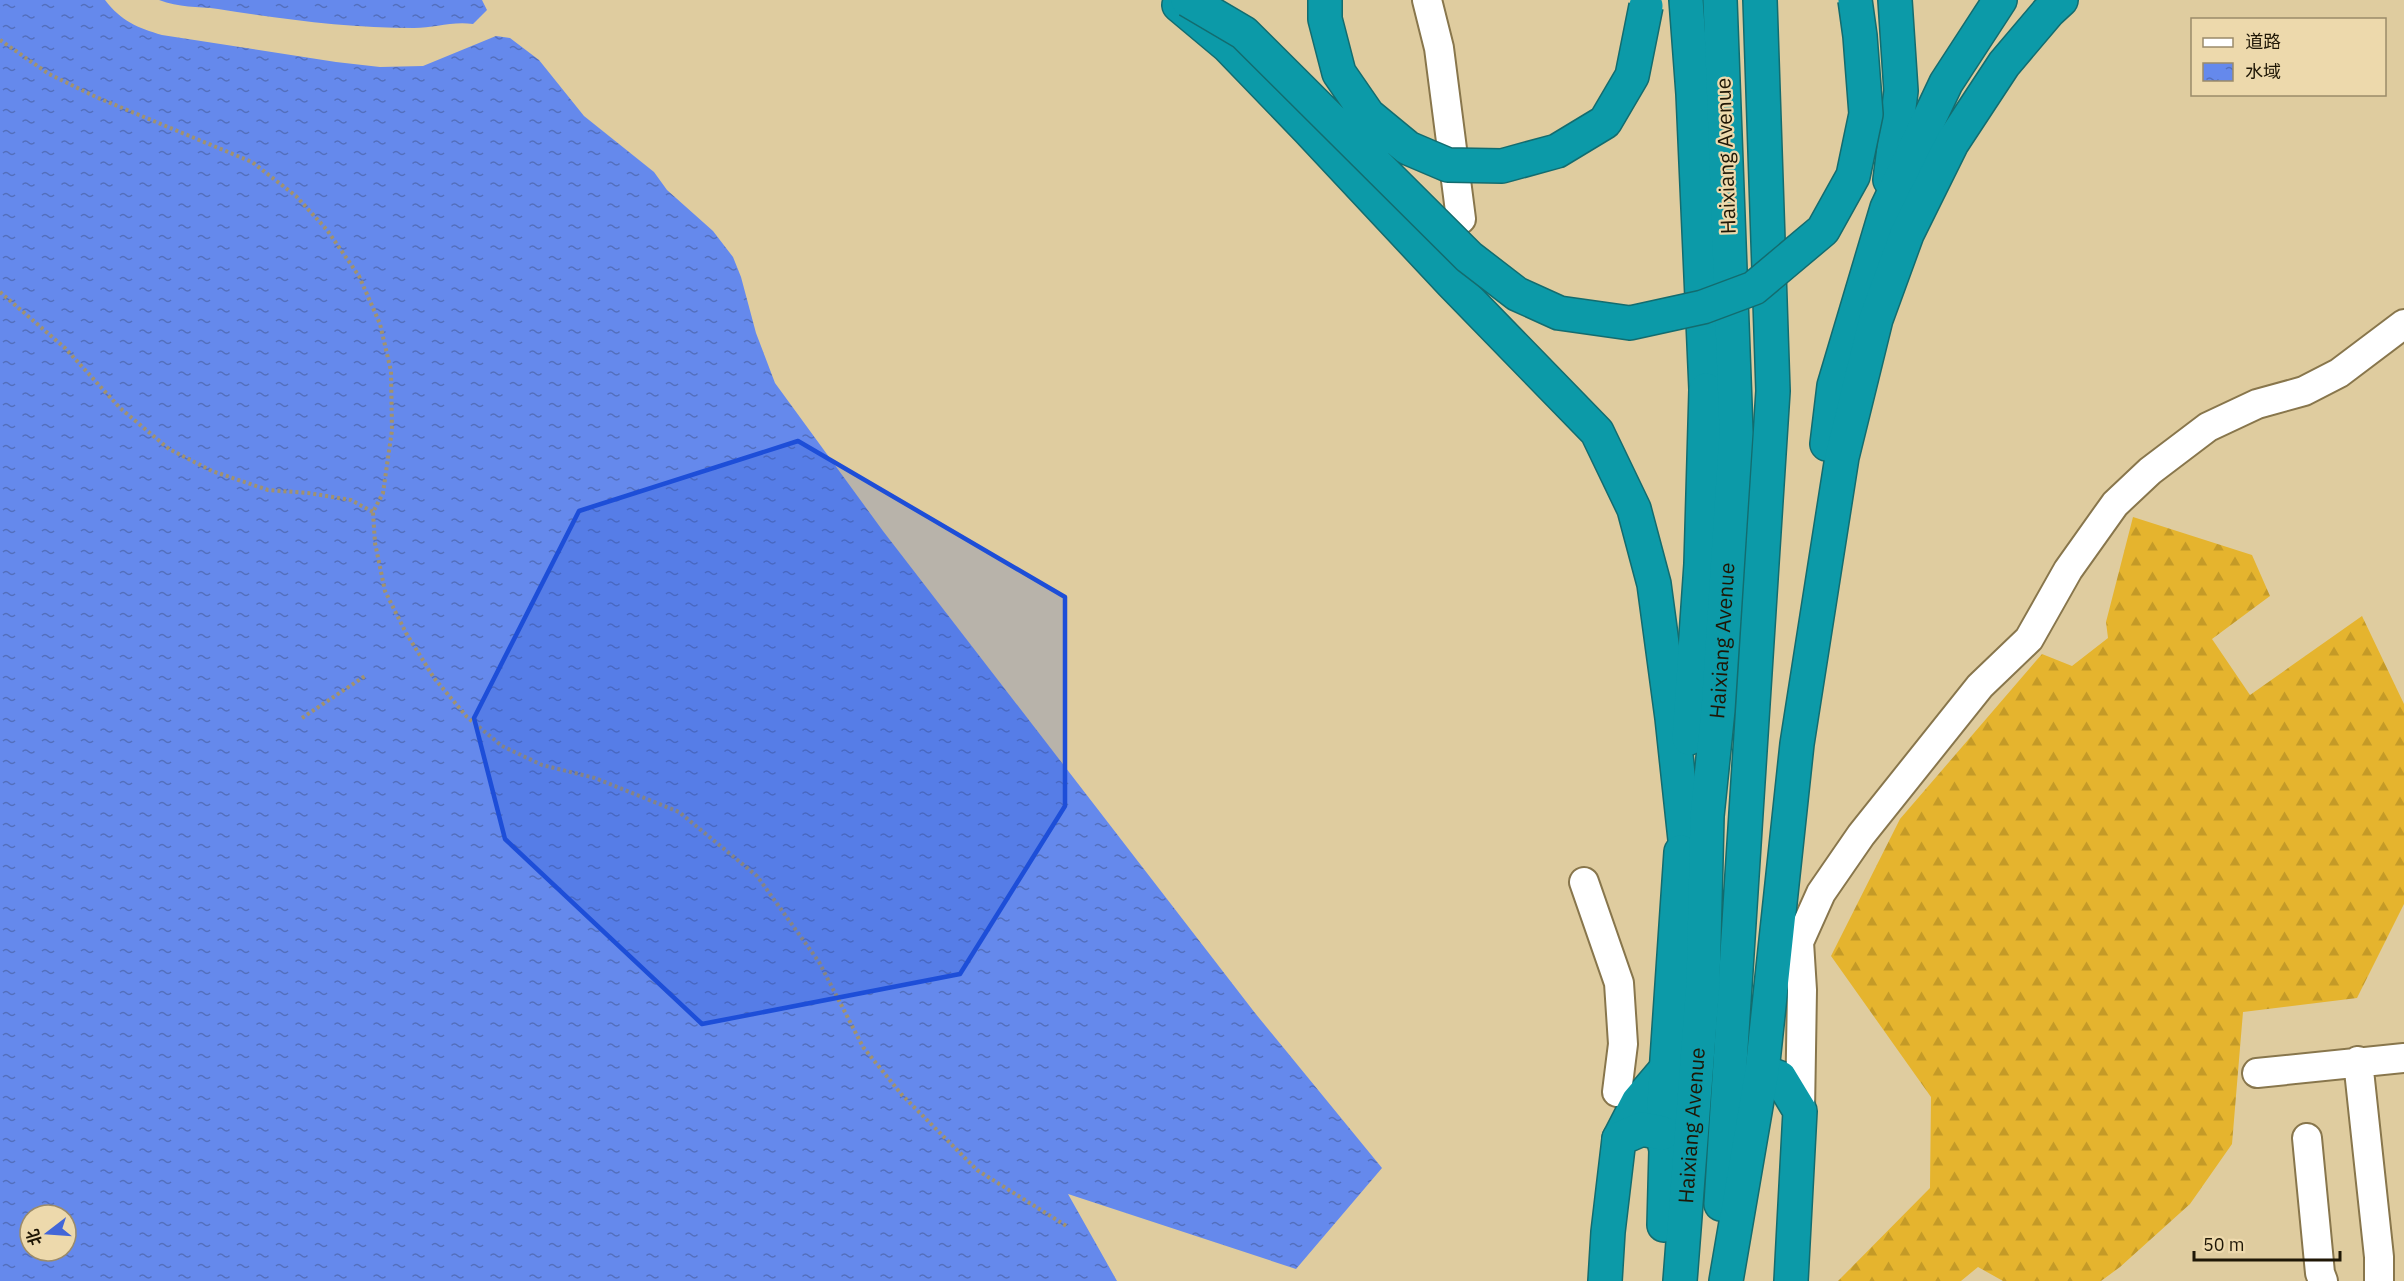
<svg xmlns="http://www.w3.org/2000/svg" width="2404" height="1281" viewBox="0 0 2404 1281" font-family="'IBM Plex Sans','Noto Sans SC',sans-serif">
	<defs>
		<pattern id="forest-firs" width="22" height="20" patternUnits="userSpaceOnUse" patternTransform="scale(1.5)"><rect width="22" height="20" fill="#e5b42e"/><path d="M5 1l3.5 6h-7zM16 11l3.5 6h-7z" fill="#c49a27"/></pattern>
		<pattern id="water-ripples" width="26" height="14" patternUnits="userSpaceOnUse" patternTransform="scale(1.5)"><rect width="26" height="14" fill="#6589ec"/><path d="M2 4q2-2 4 0t4 0M15 11q2-2 4 0t4 0" fill="none" stroke="#536fbd"/></pattern>
	</defs>
	<rect width="100%" height="100%" fill="#dfcc9f"/>
	<!-- forest -->
	<path fill="url(#forest-firs)" d="M2133,517l119,38 18,41 -58,43 38,56 112,-79 42,88v200l-47,94 -114,14 -11,132 -42,60 -70,63 -19,14h-98l-25,-14 -17,14h-123l92,-93 1,-91 -100,-141 69,-137 142,-165 30,12 36,-28 -2,-16z"/>
	<!-- water -->
	<path fill="url(#water-ripples)" fill-rule="evenodd" d="M0,0h105c16,21 33,28 57,35l174,27 44,5 43,-1 73,-30 14,2 29,22 45,56 70,56 13,18 46,41 20,26 8,20 15,56 19,50 108,148 372,482 127,155 -86,101 -228,-75 49,87h-1117zM30,1215h36v36h-36z
		M159,0h323l5,10 -14,14c-21,-3 -39,4 -59,4 -66,0 -131,-9 -196,-19 -21,-3 -39,-1 -59,-9z"/>
	<g fill="none" stroke-linecap="round" stroke-linejoin="round">
		<!-- minor casing -->
		<g stroke="#88764c" stroke-width="32">
			<path id="minor" d="M1427,0l12,48 22,171
				M1584,882l35,101 4,61 -6,48
				M2358,1061l21,196v24
				M2257,1073l147,-15
				M1800,1111l2,-121 -3,-48 22,-49 40,-58 119,-149 49,-47 39,-69 47,-66 35,-33 58,-44 49,-23 47,-13 35,-18 65,-49
				M2307,1138l13,135 3,8"/>
		</g>
		<!-- highway casing -->
		<g stroke="#136c6f" stroke-width="36">
			<g id="highway">
				<path d="M1686,0l7,94 14,318"/>
				<path d="M1179,5l49,41 80,83 144,154 145,149 37,77 20,75 18,134 17,159"/>
				<path d="M1890,180l11,-89 -6,-91"/>
				<path d="M1827,444l7,-58 53,-178 59,-125 54,-83"/>
				<path d="M1689,738l12,-174 5,-174"/>
				<path d="M1762,1071l18,7 20,33 -9,170"/>
				<path d="M1619,1139l19,-37 29,-34"/>
				<path d="M1721,1204l52,-813 -13,-391"/>
				<path d="M1664,1225l2,-75 -4,-17 19,-281"/>
				<path d="M1605,1281l3,-49 11,-93 23,-10 20,4"/>
				<path id="s1" d="M1680,1281l23,-298 4,-167 11,-106 18,-278 -16,-432"/>
				<path d="M1726,1281l36,-210 35,-327 45,-287 34,-138 31,-85 45,-91 52,-79 44,-52 13,-12"/>
			</g>
		</g>
		<!-- path -->
		<path stroke="#a1926e" stroke-width="4" stroke-dasharray="3 3" stroke-linecap="butt" d="M0,40l49,34 47,23 156,65 44,34 31,34 32,46 21,48 11,47 1,59 -9,63 -10,19 2,31 10,48 21,42 28,45 33,39 35,29 40,19 53,13 84,34 78,64 62,86 44,85 39,48 75,75 91,57
			M0,292l65,56 55,60 49,41 43,22 56,19 40,3 43,7 22,12
			M302,718l63,-42"/>
		<!-- minor -->
		<use href="#minor" stroke="#fff" stroke-width="28"/>
		<!-- highway -->
		<use href="#highway" stroke="#0c9aa8" stroke-width="33"/>
		<!-- highway-bridge casing -->
		<g stroke="#136c6f" stroke-width="36" stroke-linecap="butt">
			<path id="highway-bridge" d="M1188,0l56,33 225,224 48,37 42,19 71,10 73,-16 51,-19 69,-58 30,-54 13,-62 -6,-78 -5,-36
				M1325,0v19l14,54 29,42 40,33 40,17 54,1 55,-15 48,-29 27,-46 14,-70"/>
		</g>
		<!-- highway-bridge -->
		<use href="#highway-bridge" stroke="#0c9aa8" stroke-width="33"/>
	</g>
	<!-- marked area -->
	<path fill="#1d4ed8" fill-opacity="0.2" stroke="#1d4ed8" stroke-width="4.5" stroke-linejoin="round" d="M798,441l267,156v209l-105,168 -258,50 -197,-185 -31,-121 105,-207z"/>
	<g text-anchor="middle" stroke-width="4.5" stroke-linejoin="round" paint-order="stroke">
		<!-- street labels -->
		<g font-size="21" fill="#1f1706" stroke="#edd9ac">
			<text transform="translate(1726 156) rotate(-92)" y="7">Haixiang Avenue</text>
			<text dy="7" stroke="none"><textPath href="#s1" startOffset="642">Haixiang Avenue</textPath></text>
			<text dy="7" stroke="none"><textPath href="#s1" startOffset="156">Haixiang Avenue</textPath></text>
		</g>
	</g>
	<!-- legend -->
	<rect x="2191" y="18" width="195" height="78" fill="#edd9ac" stroke="#9b8b6a" stroke-width="1.5"/>
	<rect x="2203" y="38" width="30" height="9" fill="#ffffff" stroke="#9b8b6a" stroke-width="1.5"/>
	<text x="2245" y="48" font-size="18" fill="#1f1706">道路</text>
	<rect x="2203" y="63" width="30" height="18" fill="url(#water-ripples)" stroke="#9b8b6a" stroke-width="1.5"/>
	<text x="2245" y="78" font-size="18" fill="#1f1706">水域</text>
	<!-- north arrow -->
	<g transform="translate(48 1233) rotate(253)"><circle r="28" fill="#edd9ac" stroke="#9b8b6a" stroke-width="1.5"/>
	<path d="M0-4.5L10 22L0 15L-10 22Z" fill="#4266d8"/>
	<text y="-9" font-size="16" font-weight="bold" text-anchor="middle" fill="#1f1706">北</text>
	</g>
	<!-- scale -->
	<path d="M2194 1251v9h146v-9" fill="none" stroke="#1f1706" stroke-width="3"/>
	<text x="2203" y="1251" font-size="18" fill="#1f1706" stroke="#edd9ac" stroke-width="4.5" paint-order="stroke">50 m</text>
</svg>
